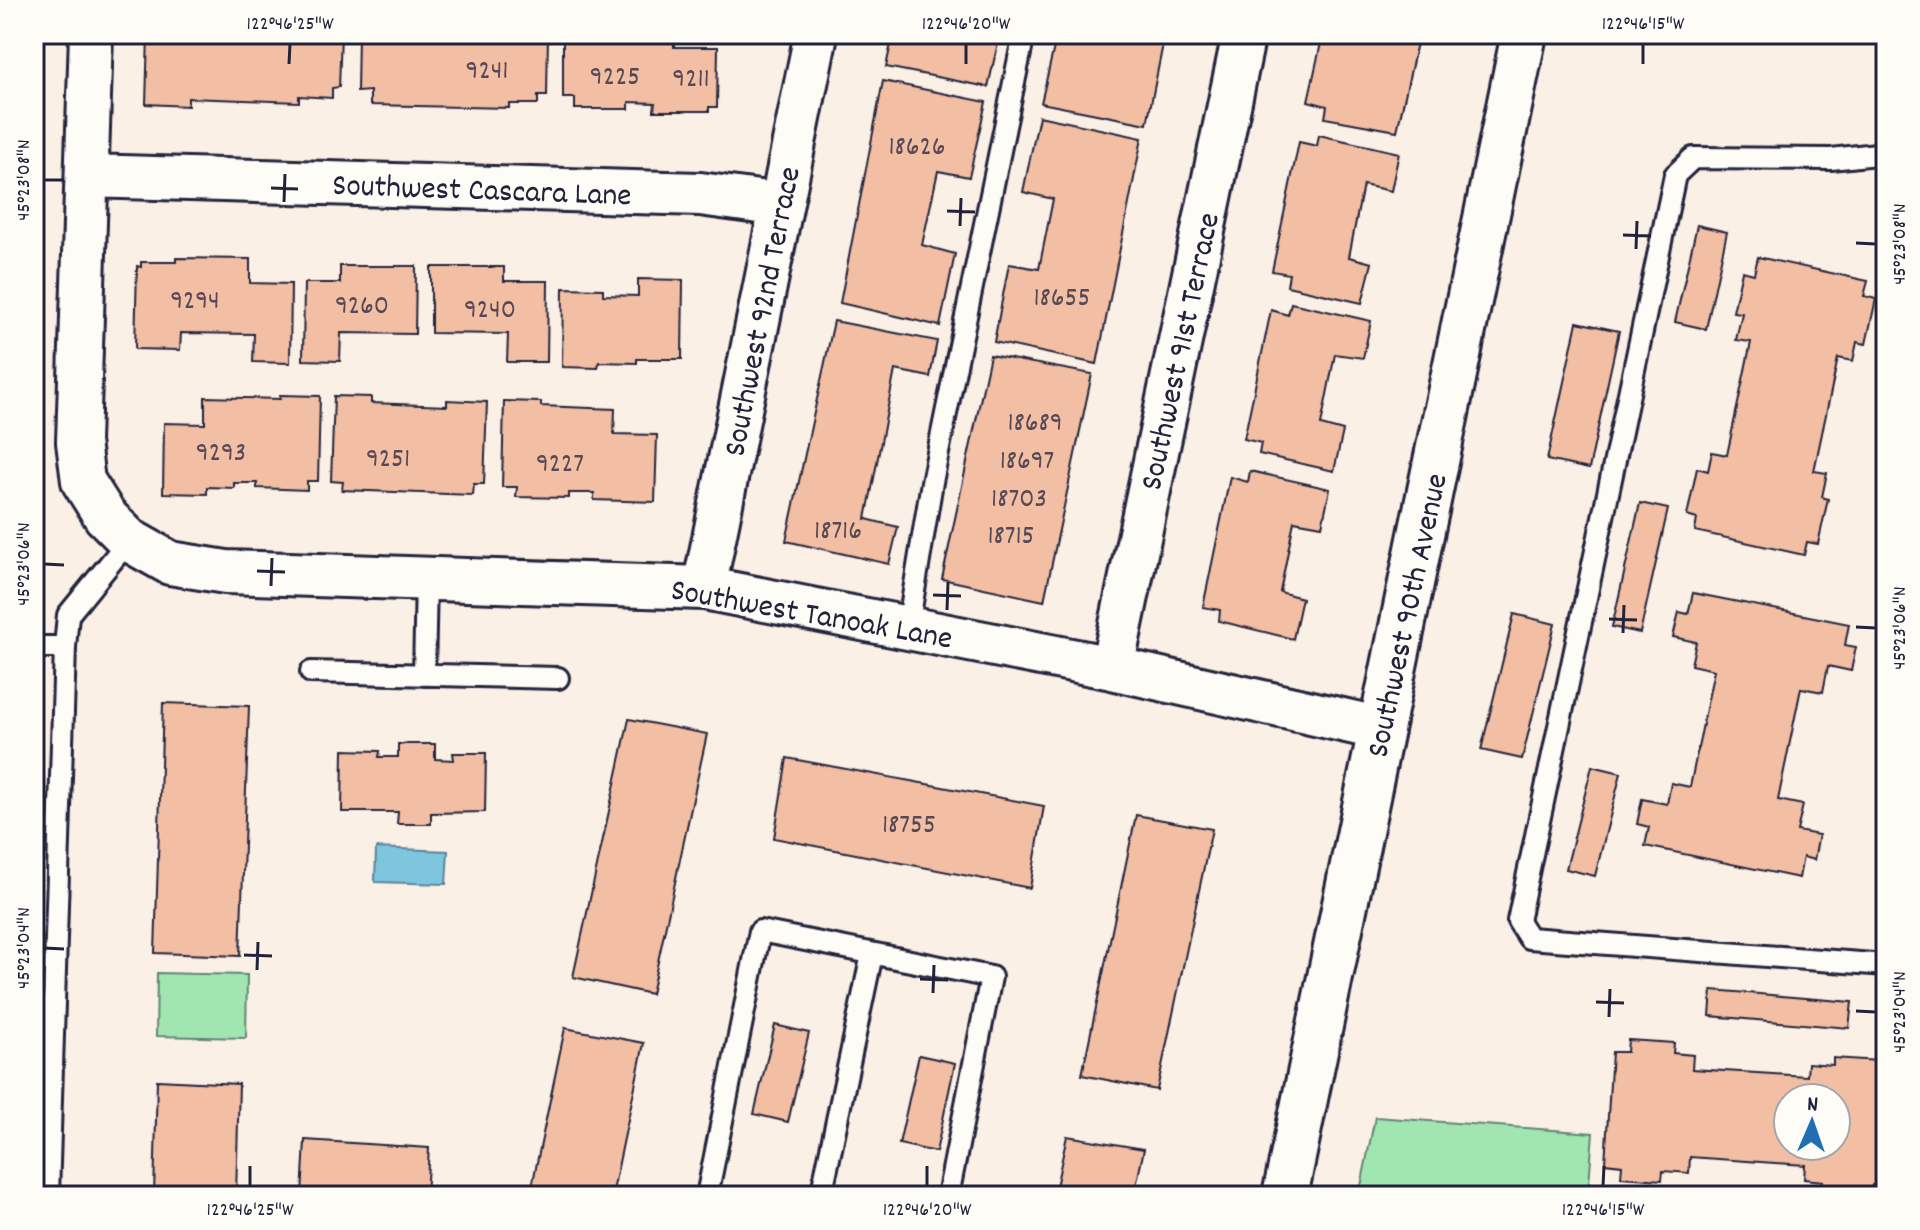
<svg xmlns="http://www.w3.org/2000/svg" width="1920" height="1230" viewBox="0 0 1920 1230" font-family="Dekko,sans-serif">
	<rect width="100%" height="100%" fill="#fbf0e6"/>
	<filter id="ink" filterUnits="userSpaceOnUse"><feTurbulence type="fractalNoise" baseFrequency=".0125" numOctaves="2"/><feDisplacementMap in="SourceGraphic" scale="16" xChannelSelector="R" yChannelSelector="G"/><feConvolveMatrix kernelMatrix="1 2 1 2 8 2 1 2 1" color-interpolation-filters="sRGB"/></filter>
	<g filter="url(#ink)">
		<!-- green -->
		<path fill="#a1e6b1" stroke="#628476" stroke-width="2" d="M157,973l90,2 -1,63 -90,-2z
			M1375,1117l218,16 -5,63h-229z"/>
		<!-- water -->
		<path fill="#7ec6de" stroke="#59849d" stroke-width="2" d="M376,848l72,3 -2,33 -71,-2z"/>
		<!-- building -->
		<path fill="#f2bfa4" stroke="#22223b" stroke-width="2" fill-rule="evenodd" d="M148,34h193l-2,53 -7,1v10l-33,-2v6l-111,-4v8l-42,-2z
			M358,34h190l-1,62h-9v8h-29v4l-139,-3v-14l-13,1z
			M563,34h111v13h44l-1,60h-8v4h-55l1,-8 -26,-1v7h-54v-11h-12z
			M893,34h107l-12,53 -102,-20z
			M1057,34h108l-18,90 -106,-21z
			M1323,34h96l-22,97 -72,-13 2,-12 -19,-5z
			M883,81l103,21 -17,75 -31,-6 -16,74 33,9 -15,72 -100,-23z
			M1039,116l103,22 -45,226 -103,-22 15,-78 30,5 14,-70 -30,-7z
			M1319,135l80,18 -8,38 -28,-6 -14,72 23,6 -10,40 -75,-17 2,-12 -17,-3 27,-129 18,4z
			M1697,225l30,7 -21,97 -31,-7z
			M1758,257l110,24 -4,15 12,3 -10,45 -9,-2 -4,19 -15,-3 -24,113 13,2 -5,24 6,2 -10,45 -11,-2 -3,13 -109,-24 2,-12 -10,-3 10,-48 11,3 4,-19 15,3 24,-113 -15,-2 6,-27 -9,-1 9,-41 12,3z
			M176,258l74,1v24l41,1 -1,79 -37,-1 1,-28 -73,-1 -1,17 -45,-1 2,-83 4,1v-5h35z
			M340,266h76l-1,68 -74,-1 -1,28 -37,-1 1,-77h36z
			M431,267h73v14h44l-1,81h-40l1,-28 -77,-1z
			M638,279l45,1 -1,79h-45v4l-38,-1 -1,6 -36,-1 1,-79 40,1v6l35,1z
			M1291,303l80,18 -8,37 -28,-4 -14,71 22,6 -9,40 -75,-17 2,-11 -17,-4 27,-129 17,5z
			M834,321l103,20 -7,36 -35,-7 -29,149 32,8 -9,37 -103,-23z
			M1577,322l42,9 -30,138 -42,-9z
			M990,355l102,19 -48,227 -102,-22z
			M280,395l40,1 -2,85h-11v9l-50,-2v-5h-23v5l-27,-1v7l-44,-1 1,-70 41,1v-27l75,2z
			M334,396l37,1v6l76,3v-6l40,2 -3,82h-10l-1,11 -131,-5 1,-8 -12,-1z
			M504,401l37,1v4l74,3 -1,25 43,1 -2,67 -61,-2v-7h-25v5l-53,-1 1,-10h-15z
			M1250,471l80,18 -8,37 -28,-5 -14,71 22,6 -9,41 -74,-18 1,-11 -17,-3 27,-130 18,5z
			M1640,503l28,6 -28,124 -28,-6z
			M1693,593l156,31 -4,21 11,2 -5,24 -23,-5 -5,26 -22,-4 -23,112 25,5 -6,26 22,4 -5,25 -11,-3 -4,21 -154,-32 4,-19 -12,-3 5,-25 25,5 4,-21 19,4 24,-117 -23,-5 5,-23 -23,-5 6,-25 9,2z
			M1514,614l41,10 -33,135 -41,-9z
			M163,703l86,3 -9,250 -85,-3z
			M629,719l78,15 -56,260 -78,-17z
			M398,744h37v15l19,1 -1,-7h33l-1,59 -54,1v11h-34l1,-12h-56l1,-62 37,1 -1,6h19z
			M787,758l257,48 -14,82 -256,-50z
			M1592,766l29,7 -26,103 -29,-7z
			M1136,815l76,14 -55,261 -75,-15z
			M1712,990l140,12 -3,26 -139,-12z
			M775,1025l34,8 -21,89 -34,-8z
			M565,1028l79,15 -32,153h-82z
			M1628,1040l46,3 -1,10 20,2 -1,14 115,7 1,-13 25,2v-7l46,3 -1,11 8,1 -1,112h-13l-1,10 -49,-3 1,-11 -19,-2 1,-14 -115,-8 -1,16 -26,-2 -1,9 -41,-3 1,-12 -17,-2 7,-111h15zM1788,1098h48v48h-48z
			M919,1055l36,8 -19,89 -37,-8z
			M157,1080l82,4 -3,112h-82z
			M1067,1136l77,13 -10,47h-80z
			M305,1140l124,8 -3,48h-124z"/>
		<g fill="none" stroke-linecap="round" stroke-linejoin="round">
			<!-- lane casing -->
			<g stroke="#22223b" stroke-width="26">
				<path id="lane" d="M1886,153l-55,6 -138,-1 -18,17 -157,746 11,17 357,27
					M908,627l24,-145 92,-448
					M34,647h31l3,-32 61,-75
					M311,672l247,6
					M424,675l2,-96
					M48,1196l17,-549
					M707,1196l53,-265 231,46 -43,219
					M821,1196l51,-242"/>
			</g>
			<!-- street casing -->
			<g stroke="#22223b" stroke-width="48">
				<path id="street" d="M91,34l-13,408 5,39 22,35 24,24 41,23 56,9 478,16 408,80 270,61
					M88,176l612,18 81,11
					M704,588l112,-554
					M1112,668l132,-634"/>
			</g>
			<!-- secondary casing -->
			<g stroke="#22223b" stroke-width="50">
				<path id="secondary" d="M1285,1196l239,-1162"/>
			</g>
			<!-- lane -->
			<use href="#lane" stroke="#fdfcf7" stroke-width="20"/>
			<!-- street -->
			<use href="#street" stroke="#fdfcf7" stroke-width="42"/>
			<!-- secondary -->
			<use href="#secondary" stroke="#fdfcf7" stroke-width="44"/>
		</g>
	</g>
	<!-- ticks -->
	<path fill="none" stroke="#22223b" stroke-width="3" d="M289,64l1,-20M966,64v-20M1643,64v-20M44,180h20M271,188l27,1M284,202l1,-28M947,211l28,1M960,226l1,-28M1623,235l28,1M1856,243l20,1M1636,249l1,-28M44,564l20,1M257,571l28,1M271,586l1,-28M933,595l28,1M947,610l1,-28M1609,619l28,1M1856,627l20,1M1623,633l1,-28M44,948l20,1M244,955l28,1M257,970l1,-28M920,979l28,1M933,993l1,-28M1596,1002l28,1M1856,1011l20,1M1609,1017l1,-28M250,1186v-20M927,1186v-20M1603,1186l1,-20"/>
	<g text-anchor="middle" stroke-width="7" stroke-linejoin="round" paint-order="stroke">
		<!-- number labels -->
		<g font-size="28" fill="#564955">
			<text x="487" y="78">9241</text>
			<text x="615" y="84">9225</text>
			<text x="691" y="86">9211</text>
			<text x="917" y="154">18626</text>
			<text x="1062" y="305">18655</text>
			<text x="195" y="308">9294</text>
			<text x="362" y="313">9260</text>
			<text x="490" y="317">9240</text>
			<text x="1035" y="430">18689</text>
			<text x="221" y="460">9293</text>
			<text x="388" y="466">9251</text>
			<text x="1027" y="468">18697</text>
			<text x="560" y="471">9227</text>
			<text x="1019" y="506">18703</text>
			<text x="838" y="538">18716</text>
			<text x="1011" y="543">18715</text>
			<text x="909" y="832">18755</text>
		</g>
		<!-- street labels -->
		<g font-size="32" fill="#22223b" stroke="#fdfcf7">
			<text transform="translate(482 188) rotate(2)" y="11">Southwest Cascara Lane</text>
			<text transform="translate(760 311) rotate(-79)" y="11">Southwest 92nd Terrace</text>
			<text transform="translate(1178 351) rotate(-78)" y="11">Southwest 91st Terrace</text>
			<text transform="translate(812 612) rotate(10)" y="11">Southwest Tanoak Lane</text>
			<text transform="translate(1405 615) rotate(-78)" y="11">Southwest 90th Avenue</text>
		</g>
	</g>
	<!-- margin -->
	<rect width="1920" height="1230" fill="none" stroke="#fdfcf7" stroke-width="88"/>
	<!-- north arrow -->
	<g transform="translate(1812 1122) rotate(2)"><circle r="38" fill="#fdfcf7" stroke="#a5a5ac" stroke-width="2"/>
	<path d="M0-6L14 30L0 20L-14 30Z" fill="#1f6fb2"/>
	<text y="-12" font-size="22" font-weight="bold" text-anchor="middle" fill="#22223b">N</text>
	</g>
	<rect x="44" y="44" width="1832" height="1142" fill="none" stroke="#22223b" stroke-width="3"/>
	<g font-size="20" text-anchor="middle" fill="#22223b">
		<text x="290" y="29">122°46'25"W</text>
		<text x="966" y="29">122°46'20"W</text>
		<text x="1643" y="29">122°46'15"W</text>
		<text transform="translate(22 180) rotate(-90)" y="7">45°23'08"N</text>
		<text transform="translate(1898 244) rotate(-90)" y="7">45°23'08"N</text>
		<text transform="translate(22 564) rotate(-90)" y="7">45°23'06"N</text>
		<text transform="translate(1898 628) rotate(-90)" y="7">45°23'06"N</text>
		<text transform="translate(22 948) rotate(-90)" y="7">45°23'04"N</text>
		<text transform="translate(1898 1012) rotate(-90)" y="7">45°23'04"N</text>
		<text x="250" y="1215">122°46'25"W</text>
		<text x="927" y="1215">122°46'20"W</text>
		<text x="1603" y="1215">122°46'15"W</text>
	</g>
</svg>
